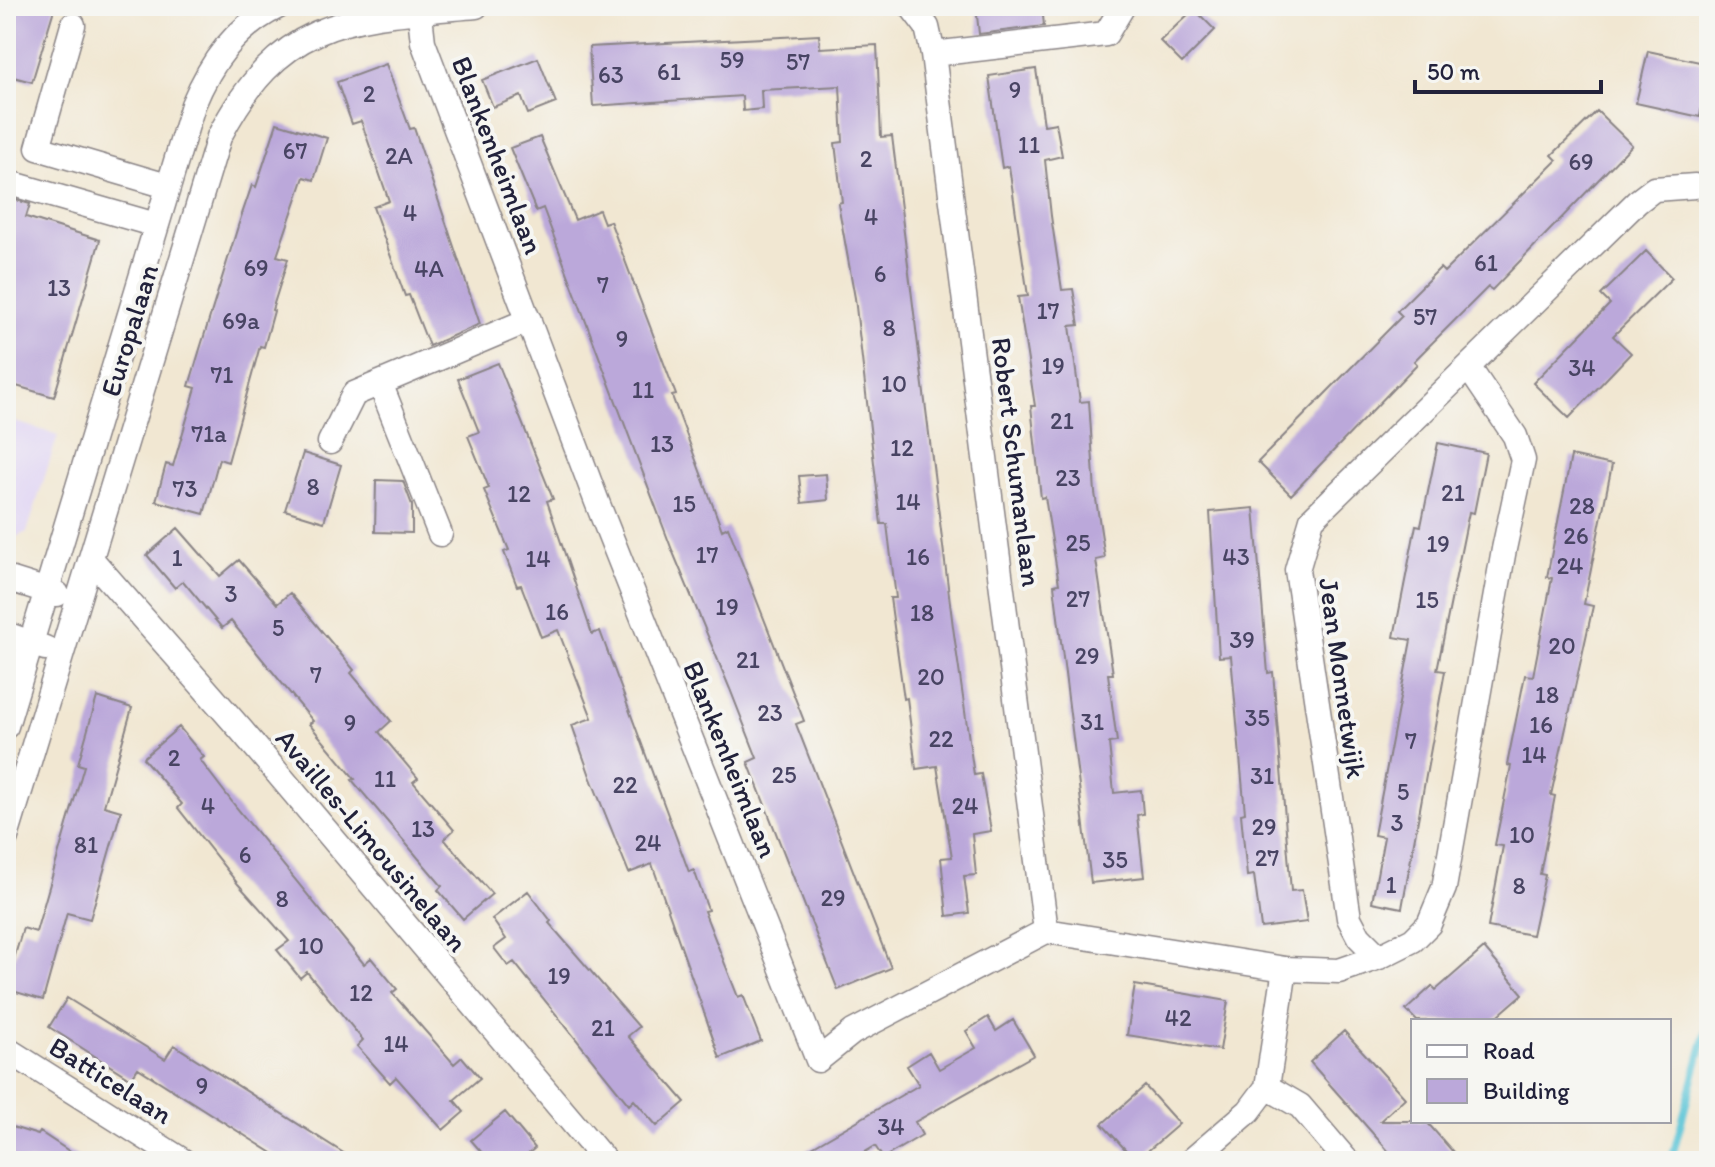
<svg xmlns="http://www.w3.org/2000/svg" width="1715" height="1167" viewBox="0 0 1715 1167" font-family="Itim,sans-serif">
	<rect width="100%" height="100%" fill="#f6f6f2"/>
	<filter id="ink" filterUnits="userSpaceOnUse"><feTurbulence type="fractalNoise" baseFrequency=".0125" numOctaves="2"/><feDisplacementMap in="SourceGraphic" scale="16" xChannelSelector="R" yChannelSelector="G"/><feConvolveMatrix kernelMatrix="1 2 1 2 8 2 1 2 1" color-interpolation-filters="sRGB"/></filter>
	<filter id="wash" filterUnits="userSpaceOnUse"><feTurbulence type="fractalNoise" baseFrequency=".006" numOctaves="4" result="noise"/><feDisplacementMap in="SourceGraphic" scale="32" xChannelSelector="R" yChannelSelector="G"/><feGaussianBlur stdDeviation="1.8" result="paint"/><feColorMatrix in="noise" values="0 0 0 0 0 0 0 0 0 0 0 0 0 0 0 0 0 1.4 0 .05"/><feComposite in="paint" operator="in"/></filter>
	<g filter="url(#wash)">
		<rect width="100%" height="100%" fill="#f1e7d2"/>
		<!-- built -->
		<path fill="#e0d4f4" d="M6,419l52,16 -31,97 -13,6 -8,-2z"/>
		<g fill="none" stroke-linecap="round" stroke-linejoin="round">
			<!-- stream -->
			<path stroke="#5cc5d7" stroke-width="7" d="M1671,1161l38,-141"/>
		</g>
		<g id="blocks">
			<!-- building -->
			<path fill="#bba8da" d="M6,6h49l-23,76 -26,-7z
				M976,6h66l2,20 -65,8z
				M1194,9l21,21 -33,33 -22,-22z
				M819,35l1,13 57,-3 4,92 11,-1 61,491 21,148 7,-1 10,57 -19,3 4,41 -12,1 5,37 -22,3 -6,-58 11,-1 -15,-91 -21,3 -9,-71 -3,1 -14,-101h6l-9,-74h-6l-26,-226 -17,-95 4,-1 -7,-59 8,-1 -3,-56 -79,4 1,19 -19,2 -1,-15 -149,10 -4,-59z
				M1648,51l61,13 -9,53 -64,-14z
				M538,58l18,45 -28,11 -7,-18 -28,11 -11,-27z
				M386,64l24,65 4,-1 66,196 -51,22 -20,-51 -4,1 -32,-89 16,-6 -28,-80 -9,3 -15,-42z
				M1036,69l8,56 12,-2 6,33 -17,4 6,56 11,74 11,-1 6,36 -9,1 10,76 9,-1 6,92 10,65 -9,2 17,114h-5l9,68 -8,1 5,50 27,-3 2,24 -6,1 7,62 -53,6 -37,-298 5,-1 -14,-87 -4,1 -10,-92h4l-17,-109 10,-1 -19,-130 -7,2 -13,-92z
				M1597,111l35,34 -140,145 -4,-3 -74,74 3,3 -126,131 -33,-33 144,-146 -5,-5 43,-43 4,4 113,-112 -5,-5z
				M277,123l50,15 -13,42 -10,-3 -27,79 11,3 -16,51 2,1 -10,36 -4,-1 -32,116 -9,-3 -15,55 -48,-13 10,-37 7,2 23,-78 -7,-2 11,-37 39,-126 13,-38 4,2z
				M540,137l35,83 24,-10 5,13 6,-2 66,174 -4,1 50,134 6,-3 76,194 -8,3 95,244 -53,22 -90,-228 9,-4 -27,-69 -58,-139 -129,-342 -7,3 -26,-63z
				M9,198l21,6 -4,13 74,23 -46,157 -48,-14z
				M1646,251l26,27 -59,58 18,17 -62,65 -36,-35 77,-79 -9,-9z
				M498,363l55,136 -6,2 45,133 8,-3 89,241 5,-2 14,40 -4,1 34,86 5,-2 18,46 -41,17 -68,-194 -23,9 -39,-97 -18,-51 20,-7 -34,-88 -17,7 -20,-52 -4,1 -13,-34 5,-2 -25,-60 5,-2 -21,-52 11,-4 -21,-53z
				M1438,443l48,10 -12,60 -5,-1 -32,158 8,1 -43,237 -30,-6 12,-65 -10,-2 37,-195 -17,-3 22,-112 5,1z
				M303,453l38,12 -17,57 -39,-12z
				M1571,456l41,9 -28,139 9,2 -42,189 4,1 -15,78 5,1 -13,60 -44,-8 15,-81 -8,-1 16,-79 -4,-1 18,-90 8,1 19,-98 -5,-1z
				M826,474l2,26 -26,3 -3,-27z
				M376,480l27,1 9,24v28l-37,-1z
				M1254,508l14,165 5,-1 18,219 11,-1 5,32 -46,6 -7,-53 -7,1 -6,-62 4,-1 -14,-157 -12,1 -9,-145z
				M178,528l42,48 19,-16 38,44 13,-11 64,77 -3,3 40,48 -12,11 39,46 -5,4 41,48 -10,9 48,55 -29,25 -25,-29 4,-4 -90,-106 3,-1 -46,-55 4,-3 -82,-100 -9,7 -39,-47 -8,7 -28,-33z
				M97,697l35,11 -28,98 17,5 -31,108 -23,-6 -24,87 -37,-11v-3l17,-58 13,4 48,-166 -6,-2z
				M179,727l25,30 -4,3 36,47 128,157 7,-6 26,31 -5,4 62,71 8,-7 18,21 -26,22 10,12 -21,18 -47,-53 -6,6 -33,-37 6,-6 -56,-68 -7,6 -23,-28 12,-9 -51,-57 -60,-76 4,-4 -39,-46z
				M528,891l23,30 -2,2 90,104 -11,9 57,66 -28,24 -23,-26 -5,5 -115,-143 -6,4 -14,-18 12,-9 -14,-20z
				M1484,948l39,46 -31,27h-75l-11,-11 26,-24 4,4z
				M1135,985l93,16 -8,49 -93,-15z
				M67,998l98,61 9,-14 182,116h-71l-147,-93 -7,11 -82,-52z
				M988,1017l8,14 17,-11 21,35 -119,67 7,13 -39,23 -8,-12 -25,15h-62l131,-76 -12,-19 22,-14 10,17 37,-21 -10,-17z
				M1344,1031l61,67 -25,23h46l35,40h-64l-87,-99z
				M1145,1086l34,38 -43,37 -34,-37z
				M505,1112l30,36 -15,13h-31l-18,-21z
				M6,1125l32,10 2,-3 44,29h-78z"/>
		</g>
	</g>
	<g filter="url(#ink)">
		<use href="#blocks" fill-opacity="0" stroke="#8a8486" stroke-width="2"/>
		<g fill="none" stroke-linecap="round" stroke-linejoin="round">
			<!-- minor casing -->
			<g stroke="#8a8486" stroke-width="27">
				<path id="minor" d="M419,6l4,36 174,460 221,558 35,-28 193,-101 239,38 54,2 40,-14 34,-17 16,-16 15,-36 60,-339 19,-89 -8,-24 -46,-68
					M911,6l16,21 6,27 113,877
					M73,25l-35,123 129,38
					M933,54l173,-20 17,-28
					M6,182l150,43
					M380,383l60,151
					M330,442l24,-48 175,-74
					M91,559l151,172 363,430
					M6,578l51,16
					M6,634l39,14
					M6,726l187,-621c18,-43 42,-78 86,-99
					M6,837l213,-700c63,-122 133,-120 257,-131
					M1379,957l-20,-20 -10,-19 -52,-348 15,-51 325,-317 17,-13 41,-3
					M6,1049l177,112
					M1267,1087l33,19 47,55
					M1191,1161l58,-50 18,-24 18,-118"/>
			</g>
			<!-- minor -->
			<use href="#minor" stroke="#fff" stroke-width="24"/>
		</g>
	</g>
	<g text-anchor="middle" stroke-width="8" stroke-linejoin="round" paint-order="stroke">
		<!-- number labels -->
		<g font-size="24" fill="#484463">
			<text x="732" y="68">59</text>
			<text x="798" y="70">57</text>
			<text x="669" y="80">61</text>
			<text x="611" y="83">63</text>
			<text x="1015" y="98">9</text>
			<text x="369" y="102">2</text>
			<text x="1029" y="153">11</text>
			<text x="295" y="159">67</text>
			<text x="399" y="164">2A</text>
			<text x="866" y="167">2</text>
			<text x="1581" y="170">69</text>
			<text x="410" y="221">4</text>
			<text x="871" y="225">4</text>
			<text x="1486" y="271">61</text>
			<text x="256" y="276">69</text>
			<text x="429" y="277">4A</text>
			<text x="880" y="282">6</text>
			<text x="603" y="293">7</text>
			<text x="59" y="296">13</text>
			<text x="1048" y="319">17</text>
			<text x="1425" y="325">57</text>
			<text x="241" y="329">69a</text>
			<text x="889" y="336">8</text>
			<text x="622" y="347">9</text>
			<text x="1053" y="374">19</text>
			<text x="1582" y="376">34</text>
			<text x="222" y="383">71</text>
			<text x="894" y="392">10</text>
			<text x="643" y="398">11</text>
			<text x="1062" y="429">21</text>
			<text x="209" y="442">71a</text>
			<text x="662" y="452">13</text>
			<text x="902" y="456">12</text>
			<text x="1068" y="486">23</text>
			<text x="313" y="495">8</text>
			<text x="185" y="497">73</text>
			<text x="1453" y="501">21</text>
			<text x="519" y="502">12</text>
			<text x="908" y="510">14</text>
			<text x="684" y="512">15</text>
			<text x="1582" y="514">28</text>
			<text x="1576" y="544">26</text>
			<text x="1078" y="551">25</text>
			<text x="1438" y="552">19</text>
			<text x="707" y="563">17</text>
			<text x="918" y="565">16</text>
			<text x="1236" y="565">43</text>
			<text x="177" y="566">1</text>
			<text x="538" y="567">14</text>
			<text x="1570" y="574">24</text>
			<text x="231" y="602">3</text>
			<text x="1078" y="607">27</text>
			<text x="1427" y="608">15</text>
			<text x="727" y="615">19</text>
			<text x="557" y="620">16</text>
			<text x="922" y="621">18</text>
			<text x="278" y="636">5</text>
			<text x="1242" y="648">39</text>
			<text x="1562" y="654">20</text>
			<text x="1087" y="664">29</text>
			<text x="748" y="668">21</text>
			<text x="316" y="683">7</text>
			<text x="931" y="685">20</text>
			<text x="1547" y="703">18</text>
			<text x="770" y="721">23</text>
			<text x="1257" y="726">35</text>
			<text x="1092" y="730">31</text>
			<text x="350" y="731">9</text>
			<text x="1541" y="733">16</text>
			<text x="941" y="747">22</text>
			<text x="1411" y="749">7</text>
			<text x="1534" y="763">14</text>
			<text x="174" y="766">2</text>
			<text x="784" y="783">25</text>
			<text x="1262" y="784">31</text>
			<text x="385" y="787">11</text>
			<text x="625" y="793">22</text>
			<text x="1403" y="800">5</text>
			<text x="208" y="814">4</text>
			<text x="965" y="814">24</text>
			<text x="1397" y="831">3</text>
			<text x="1264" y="835">29</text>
			<text x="423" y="837">13</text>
			<text x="1522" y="843">10</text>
			<text x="648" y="851">24</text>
			<text x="86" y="853">81</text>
			<text x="245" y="863">6</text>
			<text x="1267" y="866">27</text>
			<text x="1115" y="868">35</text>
			<text x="1391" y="893">1</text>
			<text x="1519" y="894">8</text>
			<text x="833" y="906">29</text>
			<text x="282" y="907">8</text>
			<text x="311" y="954">10</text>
			<text x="559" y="984">19</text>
			<text x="361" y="1001">12</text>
			<text x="1178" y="1026">42</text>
			<text x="603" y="1036">21</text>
			<text x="396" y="1052">14</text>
			<text x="202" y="1094">9</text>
			<text x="891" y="1135">34</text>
		</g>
		<!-- street labels -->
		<g font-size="28" fill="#22223b" stroke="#f6f6f2">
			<text transform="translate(498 155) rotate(69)" y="10">Blankenheimlaan</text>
			<text transform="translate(129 330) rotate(-73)" y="10">Europalaan</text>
			<text transform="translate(1017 462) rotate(83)" y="10">Robert Schumanlaan</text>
			<text transform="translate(1343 678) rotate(82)" y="10">Jean Monnetwijk</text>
			<text transform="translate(731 759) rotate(68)" y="10">Blankenheimlaan</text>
			<text transform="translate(372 840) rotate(50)" y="10">Availles-Limousinelaan</text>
			<text transform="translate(111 1080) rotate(32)" y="10">Batticelaan</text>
		</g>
	</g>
	<!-- margin -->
	<rect width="1715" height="1167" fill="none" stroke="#f6f6f2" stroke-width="32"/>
	<!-- legend -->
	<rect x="1411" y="1019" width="260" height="104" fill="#f6f6f2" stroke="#a1a1a9" stroke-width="2"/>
	<rect x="1427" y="1045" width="40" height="12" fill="#ffffff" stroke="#a1a1a9" stroke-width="2"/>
	<text x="1483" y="1059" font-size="24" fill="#22223b">Road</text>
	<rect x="1427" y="1079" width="40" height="24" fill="#bba8da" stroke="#a1a1a9" stroke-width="2"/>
	<text x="1483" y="1099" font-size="24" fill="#22223b">Building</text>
	<!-- scale -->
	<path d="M1415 80v12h186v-12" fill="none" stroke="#22223b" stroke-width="4"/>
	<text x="1427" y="80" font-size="24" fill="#22223b" stroke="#f6f6f2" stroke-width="6" paint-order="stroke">50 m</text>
</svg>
